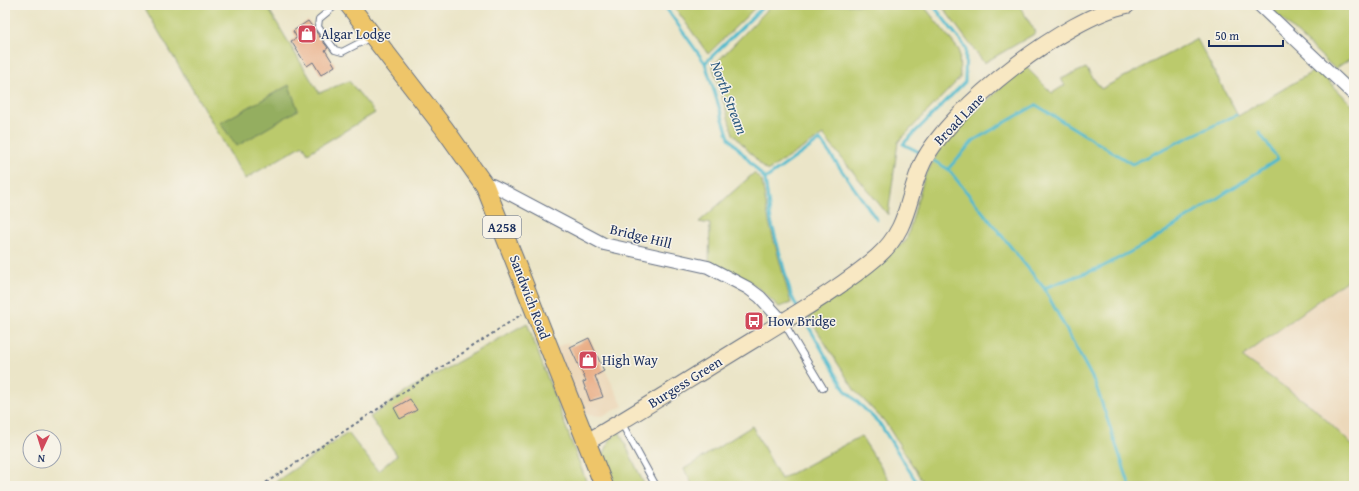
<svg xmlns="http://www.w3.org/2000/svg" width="1359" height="491" viewBox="0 0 1359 491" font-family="'Gentium Book Plus',serif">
	<rect width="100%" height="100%" fill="#f7f3e8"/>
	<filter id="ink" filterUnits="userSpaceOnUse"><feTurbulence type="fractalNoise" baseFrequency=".025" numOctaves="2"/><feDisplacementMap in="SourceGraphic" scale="8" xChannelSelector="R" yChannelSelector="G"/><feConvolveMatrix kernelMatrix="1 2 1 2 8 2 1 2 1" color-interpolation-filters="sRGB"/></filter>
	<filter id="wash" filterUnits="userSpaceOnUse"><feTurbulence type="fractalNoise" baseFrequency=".012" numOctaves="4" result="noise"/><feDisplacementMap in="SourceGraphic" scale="16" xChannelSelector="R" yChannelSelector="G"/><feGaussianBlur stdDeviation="0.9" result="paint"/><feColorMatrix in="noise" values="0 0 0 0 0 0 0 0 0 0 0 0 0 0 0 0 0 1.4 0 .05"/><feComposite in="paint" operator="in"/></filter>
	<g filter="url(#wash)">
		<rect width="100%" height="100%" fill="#ebe5c8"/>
		<!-- built -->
		<path fill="#ecd8ba" d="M1354,275v172l-41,-40 -71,-50z
			M589,338l34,68 -21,10 -14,-1 -13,-8 -23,-58 16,-7 2,5z"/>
		<!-- green -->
		<path fill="#bbca6c" stroke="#6b7c65" d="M143,5h126l-1,3 51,85 30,-12 26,32 -67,40 -5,-8 -58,34z
			M673,5h85l-50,49z
			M772,5h151l36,45 1,28 -62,64 -10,73 -65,-80 -56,36 -34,-37 -20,-68z
			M941,5h78l17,28 -52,30z
			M1267,5h87v51l-19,13z
			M1197,39l41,77 79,-47 37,38v168l-112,82 71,50 41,40v39h-431l-2,-7 -36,-57 -30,-31 -48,-77 99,-73 18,-63 18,-33 82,-80 28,28 13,-8 -4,-6 25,-11 15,21z
			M754,173l8,8 7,41 22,81 -12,4 -24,-22 -46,-21 1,-40 -11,-2z
			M527,323l61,163h-319l79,-53 30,38 19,-16 -27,-38 43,-30z
			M752,426l29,53 80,-43 32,50h-200l-9,-17z
			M619,431l26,55h-35l-9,-26 9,-20z"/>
		<!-- forest -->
		<path fill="#94ae60" stroke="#586e5f" d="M289,85l9,25 -61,36 -17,-23z"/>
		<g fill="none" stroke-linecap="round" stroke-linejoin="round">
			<!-- stream -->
			<path stroke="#50bacd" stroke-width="3" d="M664,5l41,58 24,75 36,41
				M705,63l60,-58
				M919,152l-16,-8 62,-62 1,-34 -33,-43
				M934,161l14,8
				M765,179l6,42 20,74 6,12
				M765,179l55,-39 57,80
				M1044,288l58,-21 49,-26 127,-82 -19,-27
				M802,315l43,75 35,34 39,62
				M1130,486l-35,-103 -51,-95 -96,-119 26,-29 62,-35 96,59 104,-49"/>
		</g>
		<g id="blocks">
			<!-- building -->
			<path fill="#e9af88" d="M308,21l20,27 -3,2 10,16 -14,9 -8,-13 -6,4 -16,-25 6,-3 -4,-7z
				M589,338l15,33 -9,5 8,21 -13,4 -7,-19 3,-1 -16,-34z
				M410,399l7,11 -17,9 -6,-11z"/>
		</g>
	</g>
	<g filter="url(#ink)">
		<use href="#blocks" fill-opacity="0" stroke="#646f83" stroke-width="1"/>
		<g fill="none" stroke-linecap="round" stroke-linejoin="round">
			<!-- lane casing -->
			<g stroke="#646f83" stroke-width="8">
				<path id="lane" d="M336,5l-17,14 -1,8 17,23 7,2 29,-15
					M784,323l39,65
					M621,422l35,64"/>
			</g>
			<!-- street casing -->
			<g stroke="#646f83" stroke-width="14">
				<path id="street" d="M1259,5l95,90
					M485,186l7,-1 8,4 104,55 104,23 40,21 12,9 23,25"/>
			</g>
			<!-- secondary casing -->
			<g stroke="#646f83" stroke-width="18">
				<path id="secondary" d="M587,442c56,-33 112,-69 168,-103 40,-25 87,-52 122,-82 34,-30 29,-60 46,-95 28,-55 144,-145 204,-157"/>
			</g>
			<!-- primary casing -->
			<g stroke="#646f83" stroke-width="20">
				<path id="primary" d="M349,5l95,123 41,58 119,300"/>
			</g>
			<!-- path -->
			<path stroke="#646f83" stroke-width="2" stroke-dasharray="3 3" stroke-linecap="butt" d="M261,486l261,-172"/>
			<!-- lane -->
			<use href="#lane" stroke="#fff" stroke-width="6"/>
			<!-- street -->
			<use href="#street" stroke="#fff" stroke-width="12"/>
			<!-- secondary -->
			<use href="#secondary" stroke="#f8e8c3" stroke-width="16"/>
			<!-- primary -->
			<use href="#primary" stroke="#eec569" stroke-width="18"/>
		</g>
	</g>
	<!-- icons -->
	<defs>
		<g id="shop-square" transform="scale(1)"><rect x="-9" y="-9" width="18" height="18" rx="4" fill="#d1495b" stroke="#f7f3e8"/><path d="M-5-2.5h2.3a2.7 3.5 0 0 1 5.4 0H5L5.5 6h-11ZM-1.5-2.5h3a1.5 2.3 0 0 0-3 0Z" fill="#fff"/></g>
		<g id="bus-square" transform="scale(1)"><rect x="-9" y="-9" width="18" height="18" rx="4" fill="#d1495b" stroke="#f7f3e8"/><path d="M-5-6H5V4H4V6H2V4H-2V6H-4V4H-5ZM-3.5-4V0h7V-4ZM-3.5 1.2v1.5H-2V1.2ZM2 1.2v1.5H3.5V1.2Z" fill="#fff"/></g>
	</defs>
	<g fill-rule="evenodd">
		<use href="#shop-square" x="307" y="34"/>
		<use href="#bus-square" x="754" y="321"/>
		<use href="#shop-square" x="588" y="360"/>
	</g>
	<g text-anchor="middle" stroke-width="3" stroke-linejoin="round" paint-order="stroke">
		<!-- shield labels -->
		<rect fill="#f7f3e8" stroke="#5d6a87" stroke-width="1" x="483" y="216" width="38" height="22" rx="3"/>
		<g font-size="13" font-weight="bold" fill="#1b2f5e">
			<text x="502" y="232">A258</text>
		</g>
		<!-- poi labels -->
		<g font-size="14" fill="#1b2f5e" stroke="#f7f3e8" text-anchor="start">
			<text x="321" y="39">Algar Lodge</text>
			<text x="768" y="326">How Bridge</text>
			<text x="602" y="365">High Way</text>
		</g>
		<!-- street labels -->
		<g font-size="14" fill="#1b2f5e" stroke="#f7f3e8">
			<text transform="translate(959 119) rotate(-46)" y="5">Broad Lane</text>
			<text transform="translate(641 236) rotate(14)" y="5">Bridge Hill</text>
			<text transform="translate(530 297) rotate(69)" y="5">Sandwich Road</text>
			<text transform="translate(685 382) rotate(-32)" y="5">Burgess Green</text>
		</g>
		<!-- water labels -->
		<g font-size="15" font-style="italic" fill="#2b597f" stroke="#f7f3e8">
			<text transform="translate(729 98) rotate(69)" y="5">North Stream</text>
		</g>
	</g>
	<!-- margin -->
	<rect width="1359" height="491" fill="none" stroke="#f7f3e8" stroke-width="20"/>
	<!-- north arrow -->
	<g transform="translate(42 449) rotate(184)"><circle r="19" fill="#f7f3e8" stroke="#9fa5b1"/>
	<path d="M0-3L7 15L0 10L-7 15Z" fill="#d1495b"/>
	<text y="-6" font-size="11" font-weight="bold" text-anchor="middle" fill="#1b2f5e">N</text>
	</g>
	<!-- scale -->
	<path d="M1209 40v6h74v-6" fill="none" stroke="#1b2f5e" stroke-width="2"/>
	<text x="1215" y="40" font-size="12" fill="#1b2f5e" stroke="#f7f3e8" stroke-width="3" paint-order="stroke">50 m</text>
</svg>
